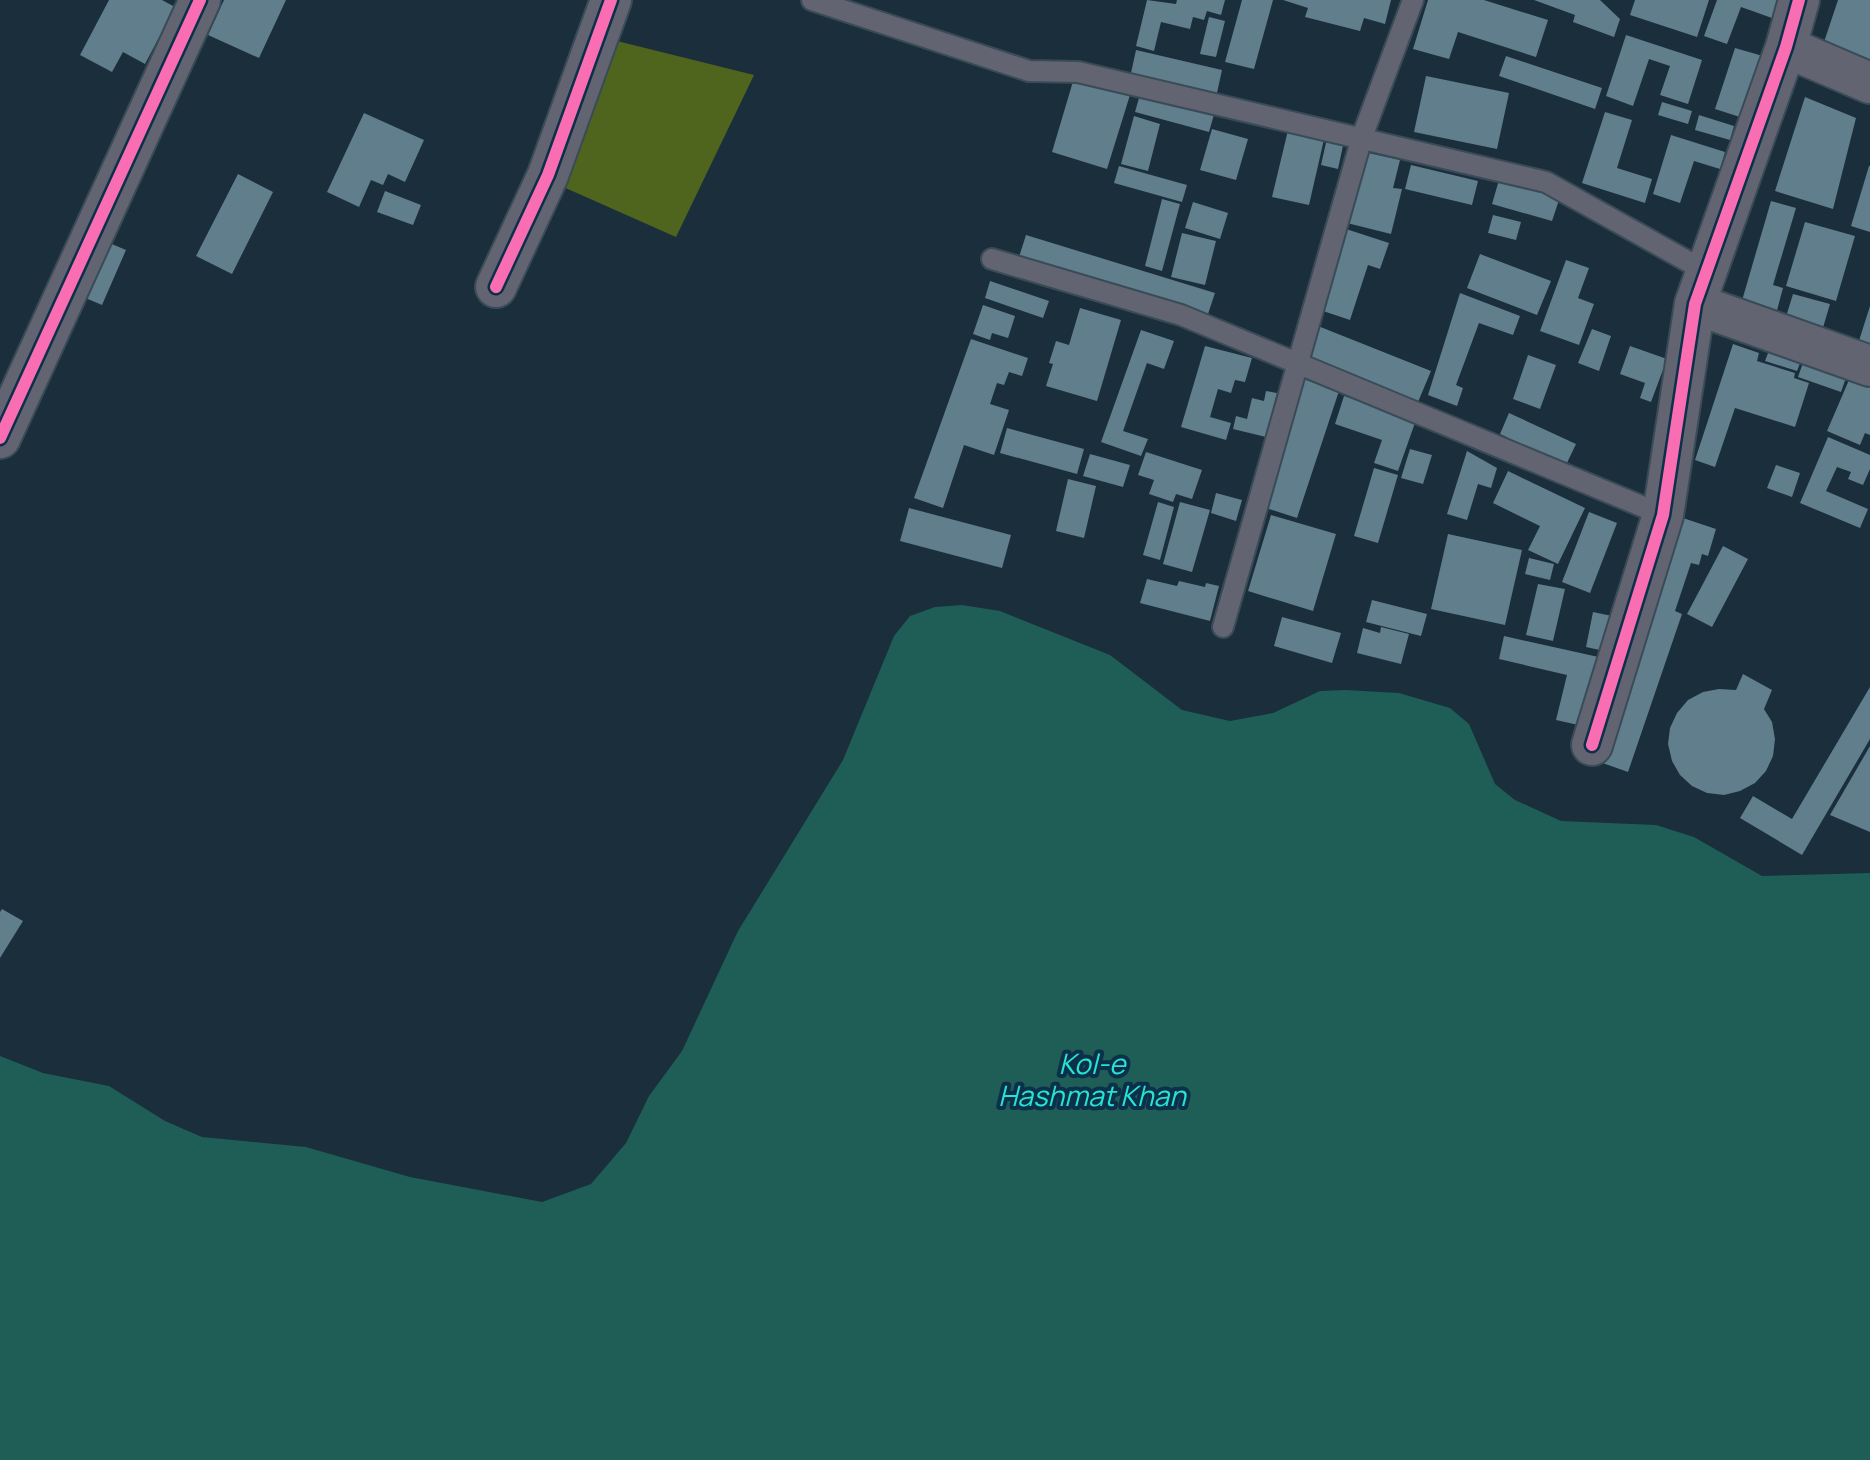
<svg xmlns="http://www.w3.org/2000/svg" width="1870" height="1460" viewBox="0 0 1870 1460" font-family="Manrope,sans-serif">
	<rect width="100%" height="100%" fill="#1a2e3c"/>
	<!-- forest -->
	<path fill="#4f651e" d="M613,40l141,35 -78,162 -115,-51z"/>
	<!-- water -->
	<path fill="#1f5d57" d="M962,605l38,6 110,44 72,55 48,11 43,-8 47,-22 26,-1 53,3 51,15 19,16 26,60 20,16 46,21 95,4 38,12 68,39 108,-3v587h-1870v-404l43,17 66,13 56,35 37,16 104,10 104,30 132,25 49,-18 35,-41 23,-47 33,-45 56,-120 105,-171 51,-124 16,-20 25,-9z"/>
	<!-- building -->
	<path fill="#607e8c" d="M109,0h53l13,7 -30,57 -22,-12 -11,20 -32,-17z
		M224,0h62l-27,58 -51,-23z
		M1147,0l29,4 1,-4h48l-4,15 -14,-4 -3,9 -11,-3 -3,12 -29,-7 -7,29 -18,-5z
		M1242,0h31l-19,69 -29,-7z
		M1283,0h108l-6,24 -21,-6 -4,13 -55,-14 3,-9z
		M1428,0h56l64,20 -12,37 -78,-25 -9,27 -36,-10z
		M1534,0h66l20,19 -6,18 -41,-15 2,-7z
		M1635,0h74l-12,37 -67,-22z
		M1717,0h62l-7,18 -31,-11 -14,37 -23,-8z
		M1838,0h32v67l-49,-16z
		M1209,17l16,4 -9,36 -16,-3z
		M1626,35l76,25 -14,44 -28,-9 10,-29 -21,-7 -16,47 -27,-10z
		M1735,48l28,8 -20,62 -28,-9z
		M1136,50l86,20 -5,23 -86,-20z
		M1506,56l96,32 -7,21 -96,-33z
		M1426,76l83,17 -12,56 -83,-17z
		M1074,78l56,17 -23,74 -55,-17z
		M1141,91l74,20 -6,21 -74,-20z
		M1805,97l51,21 -23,91 -58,-18z
		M1662,102l30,9 -4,13 -30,-9z
		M1605,112l27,8 -15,48 35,11 -7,24 -63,-20z
		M364,113l60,27 -19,42 -17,-8 -5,11 -12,-5 -12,27 -32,-15z
		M1699,115l35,11 -4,14 -35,-10z
		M1134,116l26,8 -12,47 -27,-7z
		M1289,126l36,9 -16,70 -37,-8z
		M1212,129l36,10 -12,41 -36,-10z
		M1671,135l54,17 -5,17 -26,-8 -14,42 -27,-9z
		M1327,138l17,3 -6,28 -17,-4z
		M1364,152l36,8 -7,28 9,1 -11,45 -44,-11z
		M1411,165l67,16 -6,24 -67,-16z
		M1119,166l68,19 -5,17 -68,-19z
		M1869,166h1v66l-19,-6z
		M238,174l35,18 -41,82 -36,-18z
		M1499,180l61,17 -8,24 -60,-17z
		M385,191l36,14 -8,20 -36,-13z
		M1162,199l18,5 -18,67 -17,-5z
		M1771,201l25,7 -23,77 10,3 -7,26 -35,-10z
		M1193,202l35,11 -8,26 -35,-11z
		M1493,215l28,7 -5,18 -28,-7z
		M1805,222l50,14 -19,65 -50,-15z
		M1343,228l46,15 -9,26 -12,-4 -18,55 -33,-11z
		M1182,233l34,8 -11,44 -34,-8z
		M1026,235l189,58 -7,21 -189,-57z
		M107,242l19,8 -24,55 -19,-8z
		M1480,254l71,27 -14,34 -70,-27z
		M1566,260l23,8 -11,30 16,6 -15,41 -39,-14z
		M990,281l59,20 -6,17 -58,-20z
		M1460,293l60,23 -7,19 -34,-12 -23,62 7,3 -6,18 -29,-11z
		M1793,294l37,10 -8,27 -37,-11z
		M983,305l32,11 -7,22 -16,-5 -2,7 -17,-6z
		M1870,306v45l-13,-4z
		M1080,308l41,12 -24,81 -51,-15 7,-22 -4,-1 7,-22 13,4z
		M1318,326l113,45 -13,31 -112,-46z
		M1592,329l19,7 -12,35 -21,-8z
		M1141,330l33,11 -10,28 -17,-6 -24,68 25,8 -7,17 -40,-14z
		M971,339l57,19 -6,18 -13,-4 -5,13 -7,-2 -7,21 19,6 -15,45 -30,-10 -21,63 -29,-10z
		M1733,344l26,9 -2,8 38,12 -1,5 15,5 -14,44 -60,-19 -20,59 -20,-7z
		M1205,346l47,12 -7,24 -10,-2 -4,13 -13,-4 -8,28 21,6 -5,17 -45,-13z
		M1630,346l37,13 -16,43 -11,-4 5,-15 -25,-9z
		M1770,348l32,10 -5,13 -32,-10z
		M1528,355l28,10 -16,44 -27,-10z
		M1805,357l43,15 -7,20 -43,-15z
		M1852,373l18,7v55l-5,-2 -5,12 -33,-14z
		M1303,379l36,12 -42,127 -37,-12z
		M1266,391l11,2 -11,44 -33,-8 3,-13 11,3 5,-21 12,3z
		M1344,396l72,24 -18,51 -24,-8 8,-23 -47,-16z
		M1509,413l67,31 -10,21 -66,-31z
		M1007,428l77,21 -7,25 -77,-21z
		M1828,437l42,18v14l-7,16 -15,-6 3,-7 -14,-5 -11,24 42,18 -8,19 -60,-25z
		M1410,449l22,6 -9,29 -22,-6z
		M1467,451l30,17 -6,20 -13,-4 -11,36 -20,-6z
		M1146,452l56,18 -10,29 -16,-5 -3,8 -24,-8 5,-14 -16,-5z
		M1090,454l40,11 -7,22 -40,-11z
		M1776,465l24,8 -8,24 -25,-9z
		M1374,468l24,7 -20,68 -24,-7z
		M1508,471l77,37 -27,56 -30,-14 12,-24 -47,-23z
		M1068,479l28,7 -12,52 -28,-7z
		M1216,493l26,7 -6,21 -25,-8z
		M1158,502l16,5 -14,53 -17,-5z
		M1180,502l30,8 -18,62 -29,-8z
		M909,508l102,27 -9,33 -102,-27z
		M1589,512l28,11 -27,70 -28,-11z
		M1271,515l65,19 -23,77 -65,-20z
		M1680,517l36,12 -8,27 -6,-2 -3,11 -8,-2 -16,48 7,3 -54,158 -31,-11z
		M1448,534l74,16 -17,75 -74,-16z
		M1723,546l25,13 -36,68 -25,-13z
		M1529,558l25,6 -4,16 -25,-6z
		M1147,579l30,7 2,-5 26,6 1,-4 13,3 -9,35 -70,-18z
		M1538,584l27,5 -12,52 -27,-6z
		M1372,600l55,14 -6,22 -55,-14z
		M1593,612l24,5 -8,35 -23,-5z
		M1282,617l59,16 -9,30 -58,-17z
		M1381,627l28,7 -8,30 -44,-11 6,-25 17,5z
		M1504,636l99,22 -16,69 -31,-7 11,-45 -68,-16z
		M1743,674l29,16 -8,19 8,13 3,17 -2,17 -7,15 -11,12 -15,8 -16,4 -17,-2 -15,-7 -12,-11 -8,-14 -4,-17 2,-16 7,-15 11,-13 15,-8 16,-3 17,1z
		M1870,687v52l-68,116 -62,-37 13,-22 39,23z
		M1870,746v86l-40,-17z
		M2,909l21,12 -23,37v-46z"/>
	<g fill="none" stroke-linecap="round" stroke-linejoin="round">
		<!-- lane casing -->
		<g stroke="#3a4b58" stroke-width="24">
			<path id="lane" d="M812,0l217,71 49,1 468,110 159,89
				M992,259l189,56 482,200
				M1223,627l139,-490 51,-137"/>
		</g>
		<!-- street casing -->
		<g stroke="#3a4b58" stroke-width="44">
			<path id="street" d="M1786,47l84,36
				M496,287l52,-112 63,-175
				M1695,304l175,62
				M0,438l200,-438
				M1592,745l71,-230 32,-211 91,-257 13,-47"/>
		</g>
		<!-- lane -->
		<use href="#lane" stroke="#626471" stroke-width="20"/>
		<!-- street -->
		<use href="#street" stroke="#626471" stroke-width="40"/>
		<!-- cycleway casing -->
		<g stroke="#0c304a" stroke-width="17">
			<path id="cycleway" d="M496,287l52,-112 63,-175
				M0,438l200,-438
				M1592,745l71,-230 32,-211 91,-257 13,-47"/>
		</g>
		<!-- cycleway -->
		<use href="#cycleway" stroke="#f96db3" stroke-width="12"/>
	</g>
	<g text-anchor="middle" stroke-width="8" stroke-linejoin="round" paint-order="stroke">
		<!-- water labels -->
		<g font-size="28" font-style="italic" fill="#25e5d2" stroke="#0c304a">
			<text x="1092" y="1074">Kol-e<tspan x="1092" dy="32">Hashmat Khan</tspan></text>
		</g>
	</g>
</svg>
